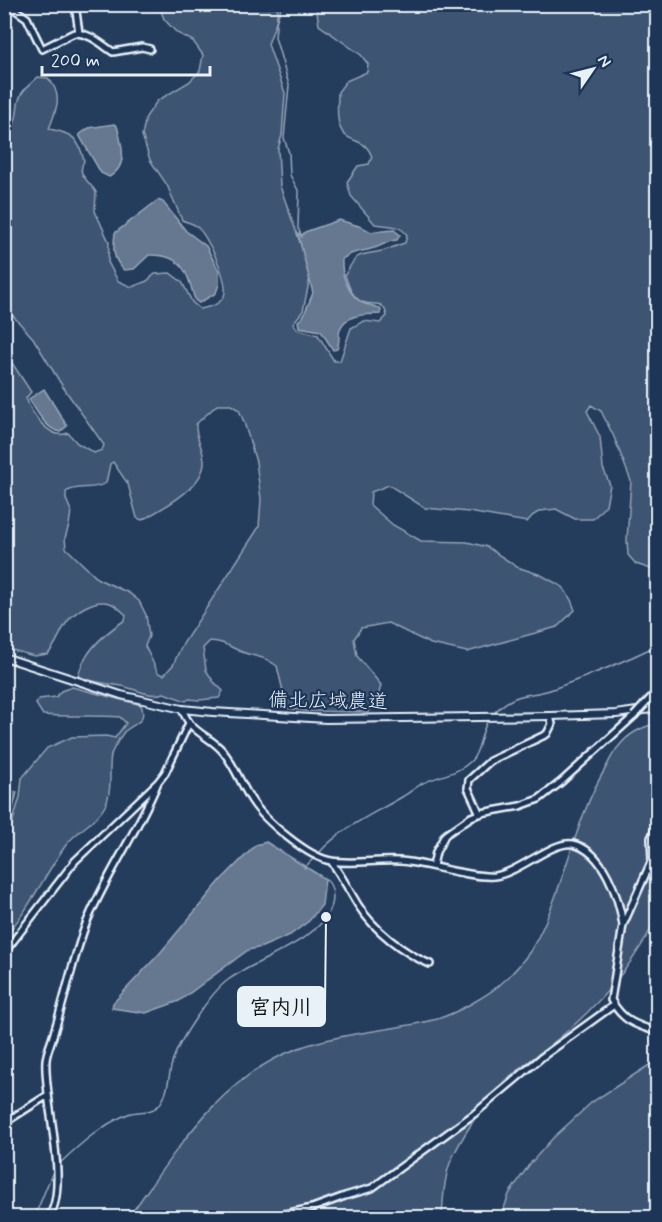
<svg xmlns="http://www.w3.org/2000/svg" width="662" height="1222" viewBox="0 0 662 1222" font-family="Mynerve,'Klee One',sans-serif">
	<rect width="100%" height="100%" fill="#253d5d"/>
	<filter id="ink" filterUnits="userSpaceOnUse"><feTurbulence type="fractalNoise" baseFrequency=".0167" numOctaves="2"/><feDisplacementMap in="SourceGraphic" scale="12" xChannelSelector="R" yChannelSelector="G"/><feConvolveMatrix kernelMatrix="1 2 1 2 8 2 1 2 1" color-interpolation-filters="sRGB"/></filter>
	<g filter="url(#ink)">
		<!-- green -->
		<path fill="#3e5472" stroke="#93a2b5" stroke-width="1.5" fill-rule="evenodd" d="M159,5h123l-14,39 17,49 -3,42 -4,14 2,37 31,87 -8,38 -10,12 4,6 21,6 16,26h6l11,-33 13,-7 16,2 7,-7c-4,-19 -15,-8 -27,-15 -9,-6 -12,-17 -15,-26 13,-24 13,-19 37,-24 8,-2 16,-6 23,-8l2,-8c-7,-11 -20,-9 -32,-11l-24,-28 -4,-14 11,-16 11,-2 3,-7c-7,-19 -18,-13 -28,-23 -9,-10 -6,-30 -6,-42l8,-11 21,-9 1,-8 -7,-9 -42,-30 -3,-20h341v566l-21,-7 -8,-9 -1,-15 4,-59 -17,-44 -13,-26 -10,-6 -4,6 13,26 3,31 7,17 -4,20 -13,14h-18l-19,-10 -16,2 -8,5 -5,6 -58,-10 -44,-4 -36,-23 -18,7 -1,13 23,20 28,16 46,1 20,5 30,20 24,8 22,12 8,13 4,10 -18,17 -90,25 -36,-8 -43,-21 -27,5 -7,11 3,17 24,29 -5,20 -8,7 -62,-1 -19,-3 -10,-42c-15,-11 -19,-8 -35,-14 -14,-6 -17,-10 -32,-11l-7,7 3,22 7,11 10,10 -4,7 -20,2 -10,-1 -3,2 -22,-8c-15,5 -28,-4 -42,-7 -15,-2 -29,-4 -44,-9 5,-25 27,-44 47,-57l1,-5c-4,-4 -10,-10 -16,-12 -16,-5 -37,9 -45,22 -6,10 -9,20 -17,29l-14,2 -29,-8v-296l26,40 -5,6c5,15 24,43 42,35l9,10 17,10 8,-3 2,-5 -41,-58 -30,-49 -28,-31 -1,-190 5,7h5c5,-11 2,-15 5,-24 2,-10 12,-16 19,-23l10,1c16,18 8,32 1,51 23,4 30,9 35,32 -8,14 4,19 12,31l-1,19 14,31 -1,20 10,19 14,6 15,-6 8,-7 15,-1 12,9 10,20 8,7c9,-2 20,-4 24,-13 6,-14 -17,-62 -28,-70 -4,-3 -10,-4 -14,-6l-15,-35 -17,-25 -8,-25 4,-18 11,-16 32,-19 11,-11 3,-16 -10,-14 -16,-8 -13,-14zM217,405h14l8,5 5,12 12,40 5,37 -2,28 -78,120 -8,18 -9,10 -6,-2 -13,-27 4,-10 -3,-21 -7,-14 -10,-8 -31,-14 -32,-31 -1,-10 4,-13 2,-14 -5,-12v-7c11,-8 28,-1 40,-9l4,-19 3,-2 15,22 9,34 5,2c19,-11 64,-33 62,-60 -1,-13 -9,-23 -8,-36z
			M72,687l69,18c7,18 -8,18 -17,27 -4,5 -9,14 -12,20 -5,11 2,36 -7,54 -8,16 -28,24 -39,39 -22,30 -36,64 -61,91v-103l7,-9 8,-27 2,-19 25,-30 25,-11 34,-1 9,2 11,-15 -6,-6c-25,-2 -51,0 -77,-2l-7,-11 3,-5 17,-2 5,-6z
			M657,724v193c-21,44 -56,85 -93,117 -21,18 -45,33 -64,52 -16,16 -42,57 -50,77 -6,17 -7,37 -8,54l-314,1c47,-65 92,-142 171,-170 45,-16 93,-17 138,-29 18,-5 54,-25 67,-38 9,-8 20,-21 27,-31 33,-56 41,-125 74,-181 4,-7 8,-17 14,-23 9,-12 24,-20 38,-22z
			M657,1060v157h-156l8,-23 20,-29 24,-27 39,-36z"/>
		<!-- water -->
		<path fill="#657890" stroke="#99a8ba" stroke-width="1.5" d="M114,124l3,2c5,19 12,40 -8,51l-8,-4 -22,-38 10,-7z
			M158,200l5,2 23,29 20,15 13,25v13l-3,9 -17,10 -4,-3c-8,-28 -12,-46 -46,-45l-15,14 -10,1c-12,-12 -11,-21 -9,-37z
			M339,220l23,7 9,5 23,-2 6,5 -3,5c-8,0 -15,6 -23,8 -14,5 -17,1 -32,11 -1,16 6,36 21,44 6,3 13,2 18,7l-1,4c-13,1 -34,-1 -40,15 -2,7 0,13 -3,20l-4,1 -12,-19 -22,-4 -1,-6 5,-4 10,-24 -15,-59 2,-1 1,3 4,-4z
			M44,389l23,37 -7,6c-15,-4 -23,-20 -31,-33z
			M4,789l13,3 -8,33 -4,3z
			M266,842l59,37 -3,26 -13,16 -19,14 -28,12 -14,3 -69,51 -33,12 -34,-5 1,-5 47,-50 61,-73 35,-35z"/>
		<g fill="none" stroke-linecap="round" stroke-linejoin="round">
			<!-- stream -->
			<path stroke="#99a8ba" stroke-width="1.5" d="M278,4l-3,33 14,48 -5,53 5,15 1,22 9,17 -1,36 4,9
				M494,713c23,-23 33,-15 59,-24 36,-13 70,-27 105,-44
				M319,853c22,-25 54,-39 83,-56 7,-4 13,-9 19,-13 17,-9 36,-9 50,-23 10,-10 9,-30 18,-42
				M304,868l11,-11
				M58,1165c20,-19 43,-40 70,-51 10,-4 22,0 30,-8 11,-11 10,-29 14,-43 5,-20 39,-71 56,-83 28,-21 103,-42 105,-82 0,-8 -2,-15 -8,-19
				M34,1218l20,-49"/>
			<!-- minor casing -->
			<g stroke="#e8f1f8" stroke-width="10">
				<path id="minor" d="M7,4l20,14 15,31 32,-16c16,0 27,11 39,19l29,-5 8,2
					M75,4l4,29
					M645,704l13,-14
					M182,709c2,5 5,11 9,16 10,11 25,16 34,29 11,15 17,32 27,47 13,20 56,56 79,60 26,4 52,-3 78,1 22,3 64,16 85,14 25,-3 59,-36 79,-32 31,7 46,54 50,81
					M480,814l-12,-26 1,-8 21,-19 57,-27 5,-10 -2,-8
					M658,823l-7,15 1,22 -29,65 -12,75c12,21 24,25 47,32
					M331,861c10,14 18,29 27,44 15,24 45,48 72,59
					M433,866l3,-14 9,-17 26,-18 10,-4 39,-7 19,-7 22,-17 73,-66
					M4,953l71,-92 83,-79 7,-9 24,-50
					M4,1123l44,-28
					M48,1218c23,-30 -5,-120 -2,-158 1,-10 7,-21 9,-31 11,-35 18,-70 31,-105 20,-49 52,-93 72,-142
					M267,1218l45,-10 33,-12 27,-8 102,-74 68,-57 72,-52"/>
			</g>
			<!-- tertiary casing -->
			<g stroke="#e8f1f8" stroke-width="10">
				<path id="tertiary" d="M4,657l117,38 61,14 31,3 113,7 224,-3 66,-2 42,-6"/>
			</g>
			<!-- minor -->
			<use href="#minor" stroke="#1d3557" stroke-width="5"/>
			<!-- tertiary -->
			<use href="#tertiary" stroke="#1d3557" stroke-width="6"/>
			<!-- minor-bridge casing -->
			<g stroke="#e8f1f8" stroke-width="10" stroke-linecap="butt">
				<path id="minor-bridge" d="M634,716l11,-12"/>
			</g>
			<!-- minor-bridge -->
			<use href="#minor-bridge" stroke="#1d3557" stroke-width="5"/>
		</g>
	</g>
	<g text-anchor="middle" stroke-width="4.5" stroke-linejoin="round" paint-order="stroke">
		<!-- street labels -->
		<g font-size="20" fill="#e8f1f8" stroke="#1d3557">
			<text transform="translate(328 700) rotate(1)" y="7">備北広域農道</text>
		</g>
	</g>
	<!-- callouts -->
	<path fill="none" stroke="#e8f1f8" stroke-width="2" d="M326 917L325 1007"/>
	<circle fill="#e8f1f8" stroke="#1d3557" stroke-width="2" cx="326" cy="917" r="6"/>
	<rect fill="#e8f1f8" stroke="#e8f1f8" stroke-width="2" x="238" y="987" width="87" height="39" rx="6"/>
	<g font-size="21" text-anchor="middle" font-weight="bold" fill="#111">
		<text x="281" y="1014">宮内川</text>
	</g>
	<!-- margin -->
	<rect width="662" height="1222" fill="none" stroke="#1d3557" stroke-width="24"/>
	<rect x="12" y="12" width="638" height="1198" fill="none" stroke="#e8f1f8" stroke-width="2" filter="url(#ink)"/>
	<!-- north arrow -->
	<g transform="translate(593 69) rotate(55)" stroke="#1d3557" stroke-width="4.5" paint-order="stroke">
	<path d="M0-4.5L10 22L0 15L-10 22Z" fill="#e8f1f8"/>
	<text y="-9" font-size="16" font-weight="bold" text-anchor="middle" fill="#e8f1f8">N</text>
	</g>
	<!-- scale -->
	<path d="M42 66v9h168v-9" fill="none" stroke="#e8f1f8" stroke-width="3"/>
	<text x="51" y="66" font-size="18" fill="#e8f1f8" stroke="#1d3557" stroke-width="4.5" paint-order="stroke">200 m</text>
</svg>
